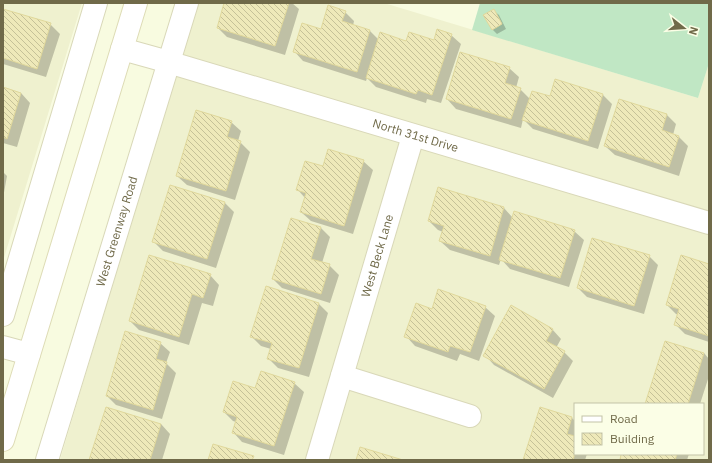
<svg xmlns="http://www.w3.org/2000/svg" width="712" height="463" viewBox="0 0 712 463" font-family="'IBM Plex Sans',sans-serif">
	<defs>
		<pattern id="building-back-hatch" width="6" height="6" patternUnits="userSpaceOnUse"><rect width="6" height="6" fill="#eee9b9"/><path d="M-1 5l2 2M0 0l6 6M5-1l2 2" fill="none" stroke="#c5c198"/></pattern>
	</defs>
	<rect width="100%" height="100%" fill="#f8fbe0"/>
	<!-- residential -->
	<path fill="#eff1cf" fill-rule="evenodd" d="M3,3h79l-79,258z
		M197,3h187l314,95 11,-35v397h-649zM575,404h128v50h-128z"/>
	<!-- pitch -->
	<path fill="#c0e7c4" d="M480,3h229v60l-11,35 -226,-68z"/>
	<!-- shadow -->
	<path fill="#0003" d="M225,3h67l7,6 -14,46 -58,-18 -9,-9z
		M3,10l47,14 10,10 -14,43 -43,-13z
		M494,11l5,4 7,14 -9,5 -5,-5z
		M345,12l9,9 -1,5 17,5 9,9 28,2 28,-1 16,-6 10,9 -20,59 -14,-4 -1,4 -50,-16 -9,-9 -1,3 -63,-20 -9,-10z
		M509,68l10,9 -3,11 4,1 10,10 73,-4 9,9 -14,45 -65,-20 -10,-10 -2,9 -65,-19 -9,-10z
		M3,88l18,5 9,10 -13,44 -14,-4z
		M667,115l9,9 -3,11 6,2 9,9 -9,30 -64,-21 -10,-9z
		M231,122l10,9 -3,10 2,1 10,10 -15,48 -48,-15 -10,-9z
		M363,161l10,9 -20,64 -42,-13 -10,-9 4,-14 -7,-8 26,-22z
		M3,172l4,4 -4,22z
		M224,202l10,10 -18,56 -53,-17 -9,-9z
		M504,208l9,10 61,13 10,9 -15,47 -59,-18 -9,-10 -2,6 -49,-15 -10,-9 3,-9 -5,-2 -9,-9z
		M321,228l9,9 -8,26 7,2 10,10 -9,28 -48,-15 -9,-9z
		M649,256l9,9 -14,49 -57,-17 -9,-9z
		M709,265v77l-24,-8 -9,-9 3,-10 -3,-1 -9,-9z
		M210,275l9,10 -6,21 -11,-3 -13,42 -50,-15 -9,-9z
		M266,288l53,16 9,9 -19,64 -31,-9 -10,-10 3,-9 -10,-3 -10,-10z
		M485,307l10,9 -16,45 -19,-7 -3,7 -42,-15 -9,-10 26,-26z
		M552,329l9,10 -5,9 8,4 9,9 -20,37 -59,-33 -9,-10z
		M160,343l10,9 -4,11 10,10 -14,46 -46,-14 -9,-9z
		M704,353l5,6v17l-9,28h-54z
		M294,383l10,9 -20,63 -42,-13 -9,-10 3,-10 -3,-1 -9,-9 32,-23z
		M540,408l32,10 3,3v33h12l-2,6h-61z
		M161,424l9,10 -8,26h-72z
		M622,454h67l-2,6h-66z"/>
	<!-- building -->
	<path fill="url(#building-back-hatch)" stroke="#e0d89b" d="M224,3h65l-14,43 -58,-18z
		M328,5l18,6 -4,10 28,9 -13,42 -64,-20 9,-29 19,6z
		M3,9l48,14 -14,46 -34,-11z
		M494,9l8,15 -10,6 -9,-15z
		M437,29l15,5 -20,61 -14,-5 -2,4 -50,-16 14,-46 26,9 3,-9 25,8z
		M460,52l50,15 -5,16 16,5 -10,31 -65,-20z
		M555,79l48,15 -15,47 -66,-21 10,-29 18,5z
		M3,87l18,6 -14,46 -4,-2z
		M619,99l48,15 -5,16 17,6 -10,31 -65,-21z
		M196,110l36,11 -5,16 14,4 -15,50 -50,-15z
		M328,149l36,11 -20,66 -44,-14 6,-19 -10,-3 9,-29 18,5z
		M170,185l55,17 -18,57 -55,-17z
		M438,187l66,20 -14,49 -51,-15 5,-15 -16,-5z
		M514,211l61,19 -15,48 -61,-18z
		M291,218l30,9 -10,32 19,5 -9,30 -49,-15z
		M592,238l58,17 -16,51 -57,-18z
		M149,255l62,19 -8,24 -11,-4 -13,43 -50,-16z
		M681,255l28,9v72l-35,-11 5,-16 -13,-4z
		M266,286l53,17 -20,65 -32,-9 5,-16 -22,-6z
		M438,289l48,17 -16,46 -20,-6 -2,6 -44,-15 12,-34 16,6z
		M511,305l42,24 -7,12 19,10 -21,38 -61,-33z
		M125,331l36,11 -5,17 11,3 -14,48 -47,-14z
		M665,341l39,12 -16,51h-43z
		M261,371l34,11 -21,64 -42,-13 5,-16 -14,-5 10,-31 22,7z
		M106,407l55,17 -11,36h-61z
		M540,407l32,10 -5,17 8,2v17l-2,7h-50z
		M213,444l41,12 -2,4h-44z
		M360,447l43,13h-47z
		M621,454h56l-2,6h-55z"/>
	<g fill="none" stroke-linecap="round" stroke-linejoin="round">
		<!-- street casing -->
		<g stroke="#d9d8b8" stroke-width="24">
			<g id="street">
				<path id="s1" d="M122,49l36,10 551,164"/>
				<path d="M3,315l93,-312"/>
				<path d="M3,347l26,7"/>
				<path d="M342,376l128,40"/>
				<path id="s2" d="M47,460l140,-457"/>
				<path id="s3" d="M317,460l96,-324"/>
			</g>
		</g>
		<!-- secondary casing -->
		<g stroke="#dedcb6" stroke-width="24">
			<path id="secondary" d="M3,440l133,-437"/>
		</g>
		<!-- street -->
		<use href="#street" stroke="#fff" stroke-width="22"/>
		<!-- secondary -->
		<use href="#secondary" stroke="#fff" stroke-width="22"/>
	</g>
	<g text-anchor="middle" stroke-width="4" stroke-linejoin="round" paint-order="stroke">
		<!-- street labels -->
		<g font-size="12" fill="#706a49" stroke="#fbfee6">
			<text dy="4" stroke="none"><textPath href="#s1" startOffset="306">North 31st Drive</textPath></text>
			<text dy="4" stroke="none"><textPath href="#s2" startOffset="239">West Greenway Road</textPath></text>
			<text dy="4" stroke="none"><textPath href="#s3" startOffset="213">West Beck Lane</textPath></text>
		</g>
	</g>
	<!-- border -->
	<rect width="712" height="463" fill="none" stroke="#706a49" stroke-width="8"/>
	<!-- legend -->
	<rect x="574" y="403" width="130" height="52" fill="#fbfee6" stroke="#c3c3a7"/>
	<rect x="582" y="416" width="20" height="6" fill="#ffffff" stroke="#c3c3a7"/>
	<text x="610" y="423" font-size="12" fill="#706a49">Road</text>
	<rect x="582" y="433" width="20" height="12" fill="url(#building-back-hatch)" stroke="#c3c3a7"/>
	<text x="610" y="443" font-size="12" fill="#706a49">Building</text>
	<!-- north arrow -->
	<g transform="translate(684 28) rotate(107)" stroke="#fbfee6" stroke-width="3" paint-order="stroke">
	<path d="M0-3L7 15L0 10L-7 15Z" fill="#706a49"/>
	<text y="-6" font-size="11" font-weight="bold" text-anchor="middle" fill="#706a49">N</text>
	</g>
</svg>
